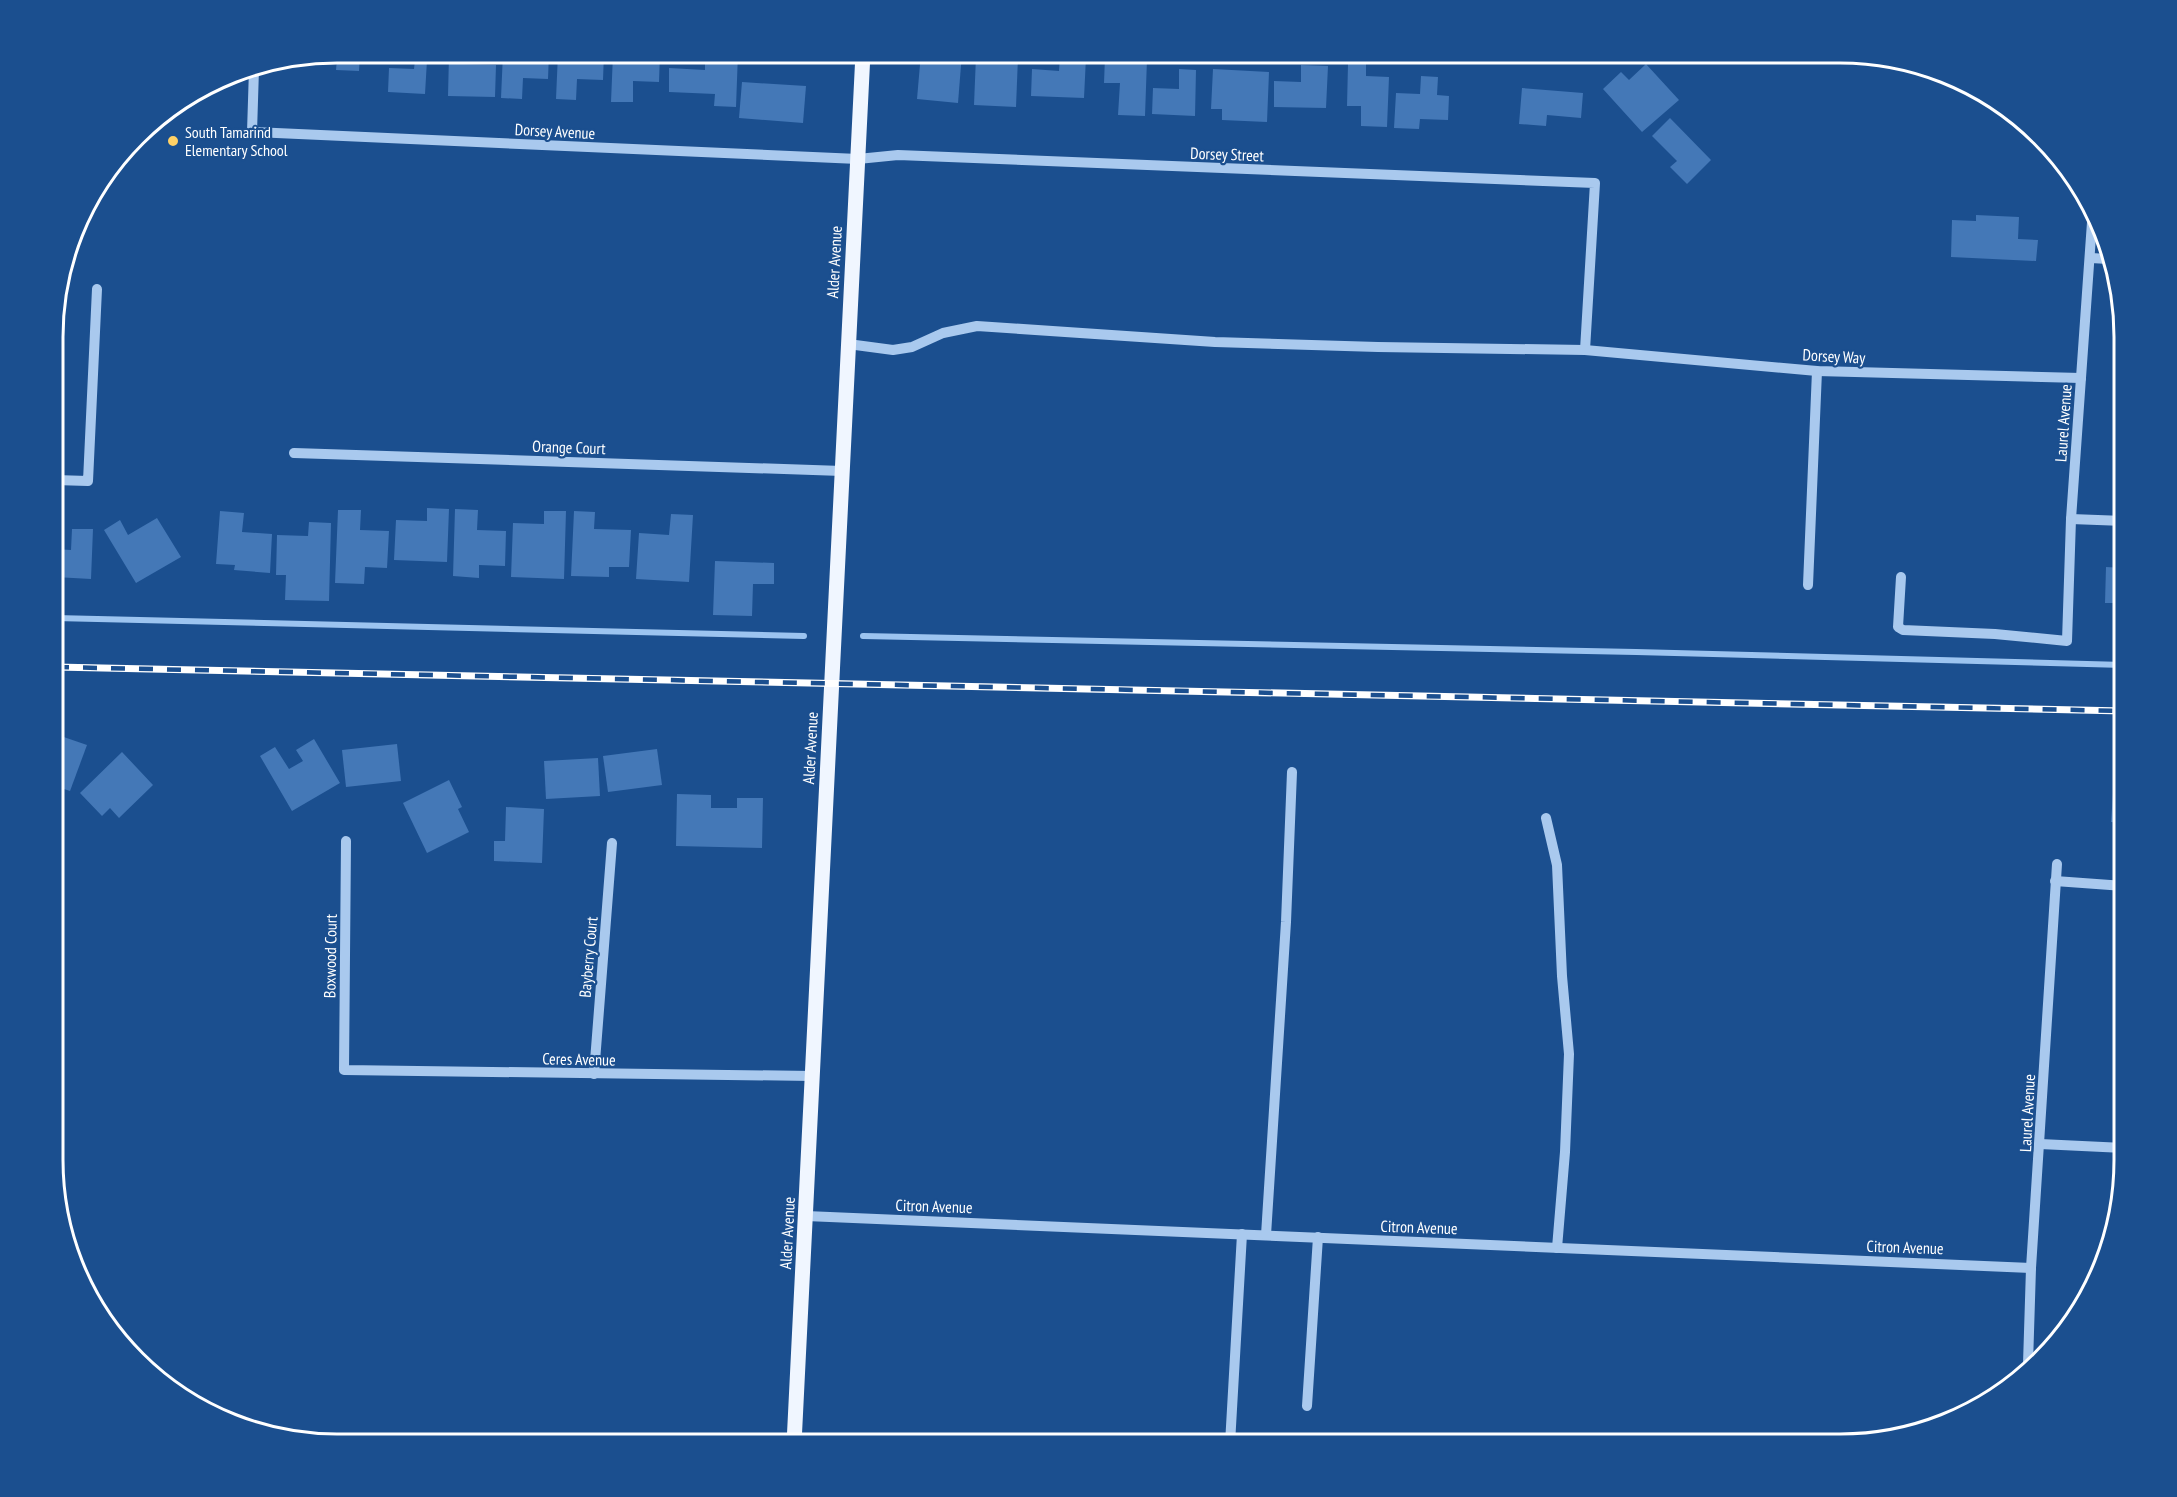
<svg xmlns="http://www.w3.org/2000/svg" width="2177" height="1497" font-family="'PT Sans Narrow',sans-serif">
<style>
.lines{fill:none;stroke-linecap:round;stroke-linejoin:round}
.stream{stroke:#9cc4f0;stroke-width:6}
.building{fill:#4478b7}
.minor{stroke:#a9c9ee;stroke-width:10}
.major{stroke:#f0f6ff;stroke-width:15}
.rail-casing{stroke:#fff;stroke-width:7}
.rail{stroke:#1b4f8f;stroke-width:4.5;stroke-dasharray:14;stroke-linecap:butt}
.poi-dot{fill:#ffd166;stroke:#1b4f8f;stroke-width:2}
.labels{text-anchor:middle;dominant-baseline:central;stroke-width:4.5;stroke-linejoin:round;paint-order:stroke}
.street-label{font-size:16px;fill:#fff;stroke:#1b4f8f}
.poi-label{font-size:16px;fill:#fff;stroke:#1b4f8f;text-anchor:start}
.rim{fill:none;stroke:#fff;stroke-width:3}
</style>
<rect width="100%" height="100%" fill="#1b4f8f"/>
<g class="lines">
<g class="stream">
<polyline points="55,618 804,636"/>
<polyline points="863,636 1636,652 2124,665"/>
</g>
</g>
<g class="building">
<polygon points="337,52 360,53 359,71 336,70 337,59 330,58 331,54"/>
<polygon points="503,53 549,53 548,79 523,78 522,99 501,98"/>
<polygon points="558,53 604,53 603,80 577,79 576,100 556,99"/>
<polygon points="628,53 660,53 659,82 633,81 633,102 611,102 613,54"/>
<polygon points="705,53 738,53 736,107 714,106 715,94 669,92 669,68 705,70"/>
<polygon points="921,53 962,53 958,103 917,99"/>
<polygon points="449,55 464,55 464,64 496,65 495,97 448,96"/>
<polygon points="976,56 1018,57 1016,107 974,105"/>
<polygon points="1060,56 1086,57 1084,98 1031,96 1032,69 1059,71"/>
<polygon points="1105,57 1147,59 1145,116 1118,115 1120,83 1104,83"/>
<polygon points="415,60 427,60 425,94 388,92 389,68 414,69"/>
<polygon points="1348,64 1366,64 1366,76 1389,77 1387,127 1361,126 1361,106 1347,106"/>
<polygon points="1646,64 1679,100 1642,132 1603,89 1621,72 1629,80"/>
<polygon points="1301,65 1328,66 1326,108 1274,107 1274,81 1301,82"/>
<polygon points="1179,69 1196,70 1195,116 1152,114 1153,88 1179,89"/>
<polygon points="1213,69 1269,72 1267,122 1222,120 1222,109 1211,109"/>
<polygon points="1421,76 1438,77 1437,95 1449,96 1448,120 1420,119 1419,129 1394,128 1396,93 1420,94"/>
<polygon points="742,82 806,86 803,123 739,118"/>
<polygon points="1522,88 1583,93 1581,118 1547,115 1546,126 1519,124"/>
<polygon points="1670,118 1711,160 1687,184 1670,167 1677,161 1652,136"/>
<polygon points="1976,215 2019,217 2018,239 2038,240 2036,261 1951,257 1952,220 1976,221"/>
<polygon points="427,508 449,509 447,562 394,560 396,520 427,521"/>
<polygon points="455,509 478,510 477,530 506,531 505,566 479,565 479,578 453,576"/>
<polygon points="338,510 361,510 360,530 389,531 387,568 365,567 364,584 335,583"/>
<polygon points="220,511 244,513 242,532 272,534 270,573 234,570 235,565 216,564"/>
<polygon points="544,511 566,511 564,579 511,577 513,523 544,524"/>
<polygon points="574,511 595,512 594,529 631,530 629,567 609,567 609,577 571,576"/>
<polygon points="671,514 693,515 689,582 636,579 639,533 669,535"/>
<polygon points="157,518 181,557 136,583 104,530 120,520 128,535"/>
<polygon points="309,522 331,523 329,601 285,600 286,575 276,575 277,535 308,536"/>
<polygon points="72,529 93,529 91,579 55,577 55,549 71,550"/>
<polygon points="715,561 774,563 774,584 753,584 752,616 713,615"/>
<polygon points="2106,567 2124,568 2124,603 2105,603"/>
<polygon points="55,734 87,745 70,791 55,786"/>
<polygon points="314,739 340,783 292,811 260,756 275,747 289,769 303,761 296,750"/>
<polygon points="397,744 401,781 346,787 342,750"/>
<polygon points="657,749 662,785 608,792 603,756"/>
<polygon points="122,752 153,785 119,818 110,808 102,816 80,793"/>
<polygon points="598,758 600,796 546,799 544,761"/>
<polygon points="449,780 462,807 458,809 469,832 427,853 403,803"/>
<polygon points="677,794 711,795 711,808 737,808 737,798 763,798 762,848 676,846"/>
<polygon points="2113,794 2124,795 2124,837 2121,837 2122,823 2111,822"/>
<polygon points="506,807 544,809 542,863 494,861 494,841 505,841"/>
</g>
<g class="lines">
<g class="minor">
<polyline points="254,69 252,132 858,159 898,155 1595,183 1585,350"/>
<polyline points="2091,258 2108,259"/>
<polyline points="848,344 893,350 912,347 943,333 977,326 1215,342 1378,347 1585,350 1817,371 2081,378"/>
<polyline points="294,453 842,471"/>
<polyline points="55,480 88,481 97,289"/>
<polyline points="2071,519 2124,521"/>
<polyline points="1901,577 1898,627 1903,630 1995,634 2067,641 2071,519 2093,208"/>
<polyline points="1808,585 1817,371"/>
<polyline points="1546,818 1557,865 1562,976 1569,1054 1565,1152 1557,1248"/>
<polyline points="346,841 344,1070 812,1076"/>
<polyline points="55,848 55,858"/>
<polyline points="2055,881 2124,886"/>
<polyline points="594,1074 612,843"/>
<polyline points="2040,1144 2124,1148"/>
<polyline points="806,1216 2031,1268"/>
<polyline points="1266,1235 1286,922 1292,772"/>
<polyline points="2028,1364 2031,1268 2057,864"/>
<polyline points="1307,1406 1318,1237"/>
<polyline points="1230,1444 1242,1234"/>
</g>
<polyline class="major" points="794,1444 863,53"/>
<defs>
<polyline id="rail" points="55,667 2124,711"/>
</defs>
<use href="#rail" class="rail-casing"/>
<use href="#rail" class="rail"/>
</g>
<circle class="poi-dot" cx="173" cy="141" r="6"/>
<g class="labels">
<g class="street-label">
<text transform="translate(555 131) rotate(3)">Dorsey Avenue</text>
<text transform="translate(1227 154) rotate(2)">Dorsey Street</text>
<text transform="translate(834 262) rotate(-87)">Alder Avenue</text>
<text transform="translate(1834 356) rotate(3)">Dorsey Way</text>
<text transform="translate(2063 423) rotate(-86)">Laurel Avenue</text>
<text transform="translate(569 447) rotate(2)">Orange Court</text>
<text transform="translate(810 748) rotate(-87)">Alder Avenue</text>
<text transform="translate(330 956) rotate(-89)">Boxwood Court</text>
<text transform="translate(588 957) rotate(-85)">Bayberry Court</text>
<text transform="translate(579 1059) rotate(1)">Ceres Avenue</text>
<text transform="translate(2027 1113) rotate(-87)">Laurel Avenue</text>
<text transform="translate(934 1206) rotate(2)">Citron Avenue</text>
<text transform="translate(1419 1227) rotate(2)">Citron Avenue</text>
<text transform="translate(787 1233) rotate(-87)">Alder Avenue</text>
<text transform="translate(1905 1247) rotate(2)">Citron Avenue</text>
</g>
<g class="poi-label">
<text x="185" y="132">South Tamarind<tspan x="185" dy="18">Elementary School</tspan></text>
</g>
</g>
<path d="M0 0H2177V1497H0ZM337 63H1840A274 274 0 0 1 2114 337V1160A274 274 0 0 1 1840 1434H337A274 274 0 0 1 63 1160V337A274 274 0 0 1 337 63Z" fill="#1b4f8f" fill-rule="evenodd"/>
<path class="rim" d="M337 63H1840A274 274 0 0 1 2114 337V1160A274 274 0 0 1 1840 1434H337A274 274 0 0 1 63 1160V337A274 274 0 0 1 337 63Z"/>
</svg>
